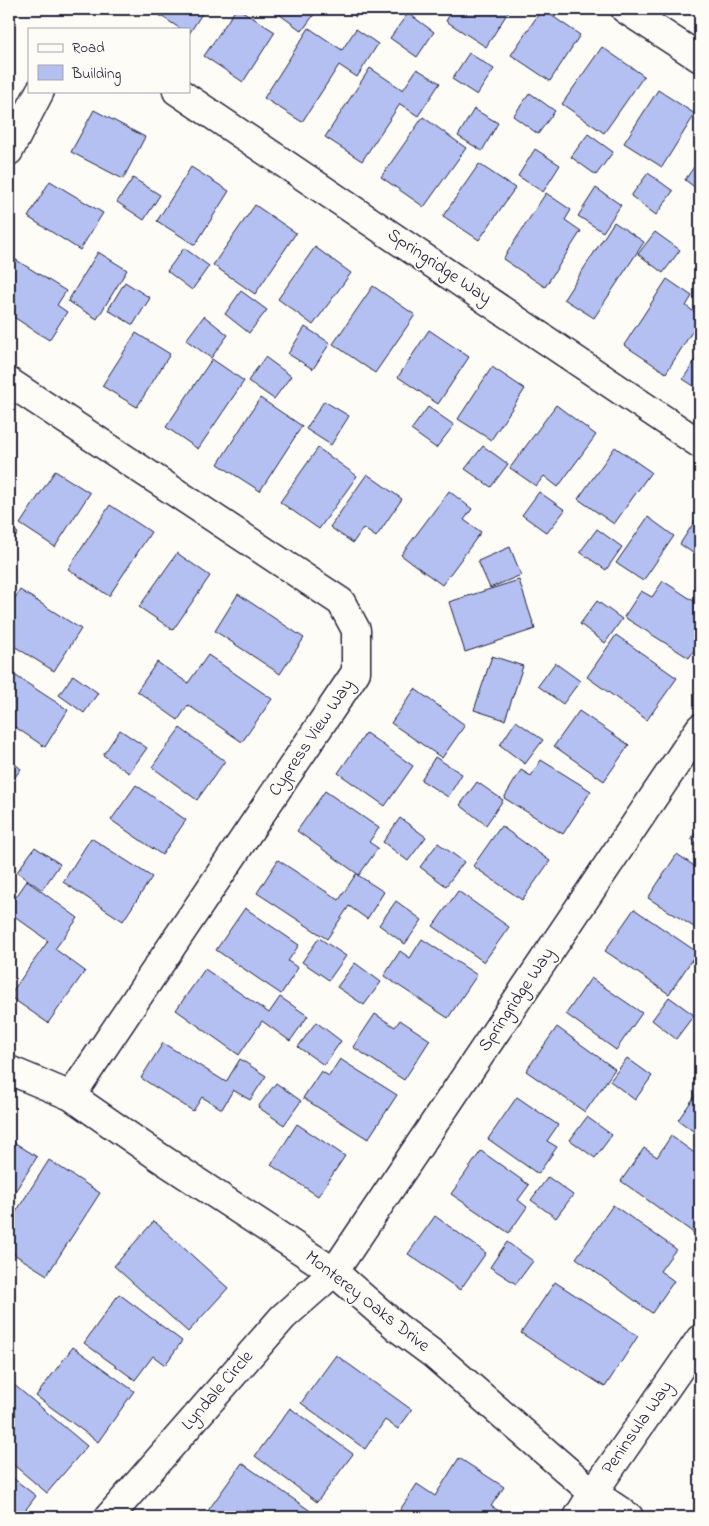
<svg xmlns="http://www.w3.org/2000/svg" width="709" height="1526" font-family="'Indie Flower',sans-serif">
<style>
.building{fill:#b3c0f1;stroke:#22223b}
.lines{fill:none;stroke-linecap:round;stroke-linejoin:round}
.minor-casing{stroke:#22223b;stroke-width:31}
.minor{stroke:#fdfcf7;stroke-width:28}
.labels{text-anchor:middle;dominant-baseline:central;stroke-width:4;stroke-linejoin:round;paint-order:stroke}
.street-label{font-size:18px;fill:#22223b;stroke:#fdfcf7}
</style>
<rect width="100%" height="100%" fill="#fdfcf7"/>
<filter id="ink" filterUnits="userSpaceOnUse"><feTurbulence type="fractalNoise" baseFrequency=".02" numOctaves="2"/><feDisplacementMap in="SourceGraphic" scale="10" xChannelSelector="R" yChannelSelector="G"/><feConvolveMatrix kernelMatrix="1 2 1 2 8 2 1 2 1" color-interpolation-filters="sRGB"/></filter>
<g filter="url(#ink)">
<g class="building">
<polygon points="150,9 205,9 189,34 189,29 181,29"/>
<polygon points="236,9 239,9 275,32 243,82 204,56"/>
<polygon points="278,9 318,9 302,31 276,12"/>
<polygon points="345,9 361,9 356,17"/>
<polygon points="453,9 510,9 486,47 446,21"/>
<polygon points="542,9 580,35 550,81 511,55"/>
<polygon points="408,13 434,32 417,57 390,38"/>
<polygon points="309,28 342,50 356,29 378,44 357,77 339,65 302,122 264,98"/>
<polygon points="602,47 644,76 604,133 562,104"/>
<polygon points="469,53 494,69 477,95 452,79"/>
<polygon points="370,68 403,90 417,69 440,83 418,116 400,104 362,161 325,137"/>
<polygon points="658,90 695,114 662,167 624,143"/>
<polygon points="530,93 555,111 538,134 513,116"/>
<polygon points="474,109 498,123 482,151 458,136"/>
<polygon points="94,110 145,137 123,179 71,152"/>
<polygon points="423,117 466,148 424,207 381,177"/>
<polygon points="588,134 613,152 596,175 571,157"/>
<polygon points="535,149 560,165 543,192 518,176"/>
<polygon points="700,158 700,191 685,180"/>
<polygon points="479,164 515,188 479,240 443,216"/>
<polygon points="191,167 229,191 195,245 157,221"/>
<polygon points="648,173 673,191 656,215 631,196"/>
<polygon points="133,178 160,195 144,220 117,202"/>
<polygon points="50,181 103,213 80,250 28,217"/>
<polygon points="596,188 621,205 603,232 578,216"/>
<polygon points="546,193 571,210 565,220 581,231 545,287 503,259"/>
<polygon points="255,205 296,233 255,294 213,265"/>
<polygon points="614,222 644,242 594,318 564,299"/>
<polygon points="700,229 700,242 694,238"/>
<polygon points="655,232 680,250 663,273 638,254"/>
<polygon points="315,247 351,273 313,325 278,299"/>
<polygon points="184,248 209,266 192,290 167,271"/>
<polygon points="98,252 127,270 97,319 68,301"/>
<polygon points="13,258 66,291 57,305 67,312 49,340 9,314 9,264"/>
<polygon points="667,279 692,296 686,306 700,316 700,319 666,373 624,345"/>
<polygon points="125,282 150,298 133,325 108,310"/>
<polygon points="373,286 415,315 375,373 333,344"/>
<polygon points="241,291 267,310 249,333 225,314"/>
<polygon points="204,316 228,335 211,358 186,340"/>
<polygon points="305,327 330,343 313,369 288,354"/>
<polygon points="429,330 469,357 438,404 398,377"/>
<polygon points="136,333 170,354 137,407 102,386"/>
<polygon points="700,353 700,390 683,379"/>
<polygon points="265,357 291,376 274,399 248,381"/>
<polygon points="212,359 244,381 198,449 166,427"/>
<polygon points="492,367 525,389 491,440 458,419"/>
<polygon points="260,398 302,426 260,491 218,464"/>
<polygon points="324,401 349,416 331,445 306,429"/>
<polygon points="556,405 596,435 558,487 544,476 536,486 510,468"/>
<polygon points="428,407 454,425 436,448 411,430"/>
<polygon points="483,446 508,464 491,487 465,469"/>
<polygon points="615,447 651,472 614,524 578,499"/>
<polygon points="318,448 357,476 319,529 280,502"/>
<polygon points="55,471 90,493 55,547 20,524"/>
<polygon points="367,474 402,499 376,537 363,528 353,543 330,527"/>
<polygon points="449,491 472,509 464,520 481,532 442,585 401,555"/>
<polygon points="539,492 565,510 547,533 522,515"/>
<polygon points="110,505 151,532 109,596 68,569"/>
<polygon points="700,513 700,558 680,544"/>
<polygon points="648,517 674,536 643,581 616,563"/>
<polygon points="9,526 18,533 9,547"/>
<polygon points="597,529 622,547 606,570 580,552"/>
<polygon points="510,547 521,575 490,588 478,561"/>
<polygon points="177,553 210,576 173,630 139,607"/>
<polygon points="519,580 535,629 465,652 449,602"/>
<polygon points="663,581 700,605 700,641 689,658 624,617 641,591 652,597"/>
<polygon points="20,590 81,629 54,671 9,643 9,607"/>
<polygon points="238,594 304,638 280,674 215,631"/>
<polygon points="597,601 622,619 605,643 580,624"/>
<polygon points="616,635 677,678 647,720 587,677"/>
<polygon points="208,655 272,699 242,742 188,705 178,720 137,691 157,662 188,683"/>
<polygon points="492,656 523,666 505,720 474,710"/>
<polygon points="555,663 580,681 563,704 538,686"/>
<polygon points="73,675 98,693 84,713 59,695"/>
<polygon points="16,676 68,710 45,747 9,723 9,687"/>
<polygon points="415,689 465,725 442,758 391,723"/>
<polygon points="579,711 629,745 604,781 554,746"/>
<polygon points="516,721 543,740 525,764 500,745"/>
<polygon points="180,728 225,761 197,800 152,767"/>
<polygon points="120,730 147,748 129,773 103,755"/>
<polygon points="366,733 413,766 385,806 338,773"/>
<polygon points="435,757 462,774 448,797 421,780"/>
<polygon points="9,759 21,769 9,785"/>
<polygon points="541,760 591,791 563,834 504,798 521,770 531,776"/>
<polygon points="477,782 503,800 486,825 460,805"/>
<polygon points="136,785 186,820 162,855 111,820"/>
<polygon points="325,791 379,828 369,842 378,848 359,875 297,831"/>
<polygon points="400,818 426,837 408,861 383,842"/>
<polygon points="700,825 700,844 691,839"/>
<polygon points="501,826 550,861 522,900 473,866"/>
<polygon points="91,838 152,877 123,921 63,882"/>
<polygon points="438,843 464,862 446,886 420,867"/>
<polygon points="35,847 60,864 42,890 17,872"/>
<polygon points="677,854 700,870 700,924 697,929 648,898"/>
<polygon points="278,860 339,900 356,874 384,892 367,919 349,906 327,939 257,893"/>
<polygon points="27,881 78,918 55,949 85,971 48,1023 9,996 48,941 9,912 9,907"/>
<polygon points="458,891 509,927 484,962 433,926"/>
<polygon points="396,901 422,920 405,944 379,925"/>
<polygon points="245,908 299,945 288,961 298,968 281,994 216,950"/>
<polygon points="634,909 697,952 669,994 605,951"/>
<polygon points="319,938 346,956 329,980 302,962"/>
<polygon points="422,939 477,975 448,1018 384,976 400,951 410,958"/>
<polygon points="700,949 700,968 691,961"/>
<polygon points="355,963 381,982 364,1005 337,987"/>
<polygon points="205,969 269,1013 280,997 308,1016 290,1041 262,1021 239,1055 176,1010"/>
<polygon points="591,978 642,1013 616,1050 566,1014"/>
<polygon points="669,997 694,1015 676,1039 652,1020"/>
<polygon points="375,1014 395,1027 400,1020 430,1040 404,1080 353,1047"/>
<polygon points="316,1022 341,1041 324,1065 298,1047"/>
<polygon points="557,1027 615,1069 585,1112 526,1071"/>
<polygon points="163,1043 226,1082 240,1059 266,1076 250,1100 233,1090 222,1109 202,1097 193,1111 141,1078"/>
<polygon points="627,1058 652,1076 635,1100 610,1081"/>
<polygon points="340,1059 397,1095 368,1139 303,1098 321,1071 329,1076"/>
<polygon points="276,1083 301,1101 284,1125 258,1107"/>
<polygon points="700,1089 700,1136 678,1120"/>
<polygon points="517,1097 558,1125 547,1141 557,1147 538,1174 488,1139"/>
<polygon points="587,1117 612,1135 595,1158 570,1140"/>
<polygon points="297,1124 345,1156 318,1196 271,1165"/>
<polygon points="671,1136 700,1157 700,1233 698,1236 621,1181 644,1148 657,1157"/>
<polygon points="9,1139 37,1157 9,1201"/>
<polygon points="481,1151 529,1185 518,1200 527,1207 509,1233 451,1194"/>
<polygon points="49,1160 100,1193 47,1275 9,1251 9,1223"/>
<polygon points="548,1177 573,1195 556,1218 531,1200"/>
<polygon points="613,1205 676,1249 660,1271 674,1281 652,1313 576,1258"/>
<polygon points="435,1216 486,1253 460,1290 408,1254"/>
<polygon points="154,1221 228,1288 188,1332 114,1266"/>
<polygon points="507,1242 533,1261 516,1284 490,1267"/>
<polygon points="555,1282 638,1336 605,1387 521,1333"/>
<polygon points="119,1294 182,1341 165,1365 153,1356 135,1380 84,1343"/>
<polygon points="73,1347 134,1391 98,1442 36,1396"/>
<polygon points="336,1355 412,1410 398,1429 385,1420 365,1449 301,1403"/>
<polygon points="12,1383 87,1446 47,1493 9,1461 9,1387"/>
<polygon points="290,1408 353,1454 317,1502 255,1456"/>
<polygon points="700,1447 700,1461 694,1457"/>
<polygon points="459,1458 504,1487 491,1506 509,1517 412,1517 400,1510 417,1484 435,1496"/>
<polygon points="242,1463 319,1517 214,1517 207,1512"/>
<polygon points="9,1475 36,1496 20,1517 9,1517"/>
</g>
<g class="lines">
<defs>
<g id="minor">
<polyline points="625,9 700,58"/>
<polyline points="177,91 700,444"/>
<polyline points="9,151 40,91"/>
<polyline points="9,382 341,602 356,630 356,672 71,1096"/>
<polyline points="9,1070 71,1096 159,1157 334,1272 398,1328 433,1354 593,1493 629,1517"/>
<polyline points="109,1517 283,1317 334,1272 700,728"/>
<polyline points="578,1517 593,1493 700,1339"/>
</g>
</defs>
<use href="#minor" class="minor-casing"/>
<use href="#minor" class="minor"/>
</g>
</g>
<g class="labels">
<g class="street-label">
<text transform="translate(439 267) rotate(34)">Springridge Way</text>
<text transform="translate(312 738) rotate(-56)">Cypress View Way</text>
<text transform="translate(517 1000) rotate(-56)">Springridge Way</text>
<text transform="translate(367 1302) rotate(38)">Monterey Oaks Drive</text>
<text transform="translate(218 1391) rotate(-49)">Lyndale Circle</text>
<text transform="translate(638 1428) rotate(-55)">Peninsula Way</text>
</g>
</g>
<rect width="709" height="1526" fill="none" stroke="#fdfcf7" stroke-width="30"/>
<rect x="15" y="15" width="679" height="1496" fill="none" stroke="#22223b" stroke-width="2" filter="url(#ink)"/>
<rect x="28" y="28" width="162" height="65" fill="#fdfcf7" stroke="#a5a5ac"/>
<rect x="38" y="44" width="25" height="8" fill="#fdfcf7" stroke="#a5a5ac"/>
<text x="72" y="52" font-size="15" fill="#22223b">Road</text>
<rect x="38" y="65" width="25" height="15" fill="#b3c0f1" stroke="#a5a5ac"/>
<text x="72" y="78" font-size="15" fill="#22223b">Building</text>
</svg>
